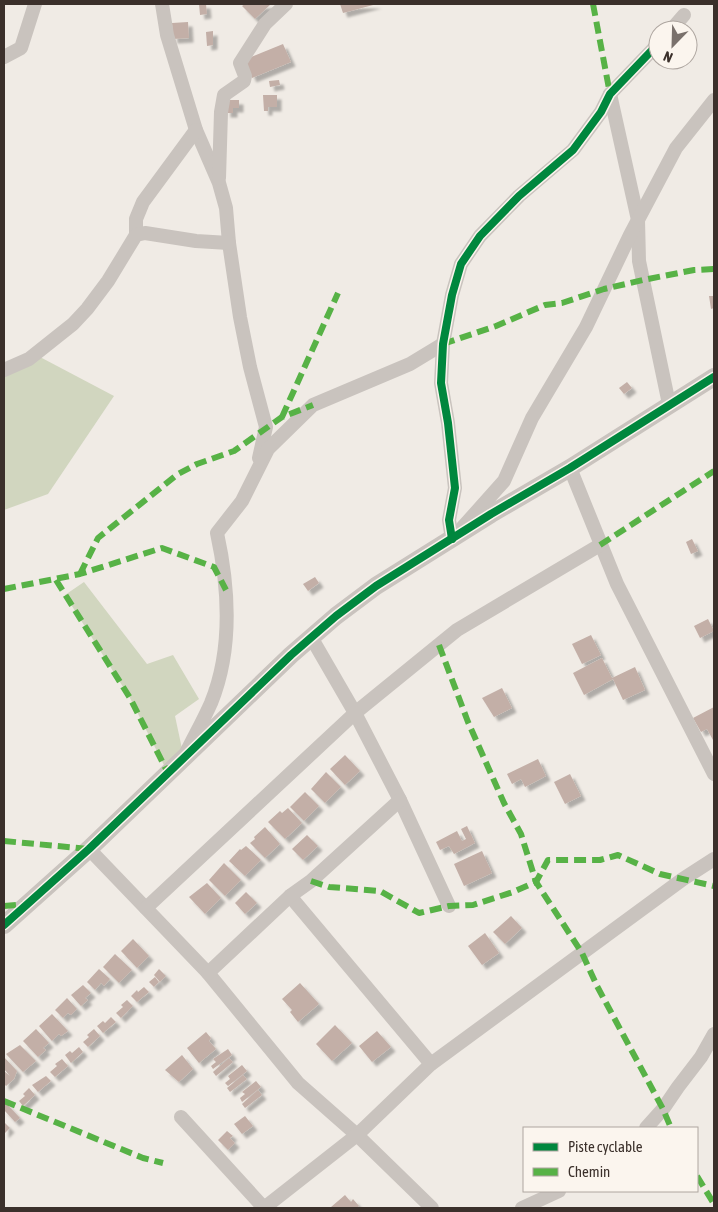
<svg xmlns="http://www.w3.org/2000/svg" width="718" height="1212" font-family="'Asap Condensed',sans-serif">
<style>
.green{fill:#d1d6bf}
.building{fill:#c3afa7;filter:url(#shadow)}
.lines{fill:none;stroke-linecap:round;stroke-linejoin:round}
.minor{stroke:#c9c3be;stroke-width:14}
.tertiary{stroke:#c9c3be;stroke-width:18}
.quiet{stroke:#57b246;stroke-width:6;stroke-dasharray:12 6;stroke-linecap:butt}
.cycleway-casing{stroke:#fbf5ee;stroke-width:11}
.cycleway{stroke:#00873e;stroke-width:8}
</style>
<defs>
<filter id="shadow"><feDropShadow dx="4.5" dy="4.5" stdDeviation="1" flood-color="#0004"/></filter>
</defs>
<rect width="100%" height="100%" fill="#f0ebe5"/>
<g class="green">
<polygon points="40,357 114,396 48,494 4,510 4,375"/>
<polygon points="84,582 147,664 173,655 199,699 175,716 184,758 168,773 130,698 65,595"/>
</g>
<g class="building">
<polygon points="199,4 206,4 207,14 200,15"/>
<polygon points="245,4 271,4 255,19 242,6"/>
<polygon points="340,4 377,4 343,13"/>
<polygon points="188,22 189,38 173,39 172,23"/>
<polygon points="213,31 213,45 207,46 206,32"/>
<polygon points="283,44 291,62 252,78 244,60"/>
<polygon points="279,80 280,85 270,87 269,81"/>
<polygon points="263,95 277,95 277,107 268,107 268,111 264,111"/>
<polygon points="226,100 239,100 239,108 233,108 233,113 226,113"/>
<polygon points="709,296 714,296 714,308 711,309"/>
<polygon points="627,382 632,388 624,394 619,388"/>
<polygon points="692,539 698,551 691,554 686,542"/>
<polygon points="315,577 319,583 308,591 303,584"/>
<polygon points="708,619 714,631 700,638 694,626"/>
<polygon points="591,635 601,655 582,664 572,644"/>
<polygon points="602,658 612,678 635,667 645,690 623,700 613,679 584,695 573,673"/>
<polygon points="502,688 512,708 494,717 482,698"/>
<polygon points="714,707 714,739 713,740 707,729 701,732 693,718"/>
<polygon points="345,755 360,771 345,785 330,769"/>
<polygon points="538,759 546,776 525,787 521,779 512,784 507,774"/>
<polygon points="326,772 341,787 325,803 311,789"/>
<polygon points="570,774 581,796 565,804 554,782"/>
<polygon points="305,792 319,806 304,821 290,807"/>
<polygon points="288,808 302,823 285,839 268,822 280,811 282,813"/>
<polygon points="467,826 475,843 454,854 449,846 440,850 436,842 457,831 462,841 466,839 461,829"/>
<polygon points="265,827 280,844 265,858 250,843 255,839 254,837"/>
<polygon points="307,835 318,846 303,860 292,849"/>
<polygon points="246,846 261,860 245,876 229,861 240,849 241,850"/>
<polygon points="482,851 492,873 464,886 454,864"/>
<polygon points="224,863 241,880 225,896 209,880"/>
<polygon points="207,883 221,898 205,914 189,897"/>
<polygon points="246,892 257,903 245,914 235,903"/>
<polygon points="511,916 522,928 505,944 493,932"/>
<polygon points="485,933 499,953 482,965 468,946"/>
<polygon points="133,939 149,956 137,968 121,951"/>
<polygon points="115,954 132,970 119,983 103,967"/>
<polygon points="99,969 110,979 104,986 101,983 95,990 87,982"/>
<polygon points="159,969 166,976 160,982 154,975"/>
<polygon points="155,977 159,982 154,987 149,982"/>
<polygon points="300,983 319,1004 298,1022 290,1012 292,1010 282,999"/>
<polygon points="83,985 91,993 85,998 88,1000 81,1006 71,995"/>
<polygon points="144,987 149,992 137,1002 131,996 137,990 138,992"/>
<polygon points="67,998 77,1009 71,1015 68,1013 63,1018 55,1010"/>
<polygon points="127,1000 133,1006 121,1018 116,1013 123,1007 121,1005"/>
<polygon points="52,1014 68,1031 61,1036 59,1034 52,1041 39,1026"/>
<polygon points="111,1017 116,1022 103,1033 97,1026 103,1021 105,1023"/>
<polygon points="335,1025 352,1043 332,1061 316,1044"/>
<polygon points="36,1029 49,1043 43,1048 46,1050 38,1057 23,1041"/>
<polygon points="94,1029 100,1036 88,1047 83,1042 89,1037 87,1035"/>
<polygon points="377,1031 391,1047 372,1062 359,1046"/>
<polygon points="206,1032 211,1038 209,1041 216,1049 199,1063 187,1048"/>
<polygon points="20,1045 36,1061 23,1072 6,1054"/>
<polygon points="79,1047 83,1052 71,1063 65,1055 70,1051 72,1053"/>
<polygon points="228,1049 232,1055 213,1069 211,1066 216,1062 213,1059"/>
<polygon points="182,1055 193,1069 179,1082 165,1070"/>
<polygon points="4,1057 17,1071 14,1079 6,1086 4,1084 4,1071 10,1076 4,1069"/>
<polygon points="229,1058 233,1062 216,1076 213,1072"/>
<polygon points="62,1059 68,1066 55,1077 50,1072 57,1066 55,1064"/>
<polygon points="242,1065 247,1071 228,1086 225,1083 230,1079 228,1076"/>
<polygon points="243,1075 247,1079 230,1092 227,1088"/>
<polygon points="46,1076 51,1081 38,1092 32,1085"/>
<polygon points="256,1081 261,1087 242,1102 240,1098 245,1094 242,1092"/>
<polygon points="29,1088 35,1095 23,1106 19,1101 25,1096 23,1094"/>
<polygon points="258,1090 262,1095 245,1108 242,1104"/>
<polygon points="5,1102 20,1118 15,1122 4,1110"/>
<polygon points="245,1116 253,1126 242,1134 234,1124"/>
<polygon points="4,1122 10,1128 4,1134"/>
<polygon points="227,1131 233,1136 230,1138 235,1143 228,1150 218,1140"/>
<polygon points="345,1195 351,1202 353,1199 359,1206 357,1208 332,1208 331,1207"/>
</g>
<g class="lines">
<g class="minor">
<polyline points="162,4 167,35 196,130 219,183 226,208 229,243 240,317 250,367 266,427 259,458"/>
<polyline points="671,30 684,15"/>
<polyline points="4,57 21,48 35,4"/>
<polyline points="610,94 638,220 639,261 669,404"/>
<polyline points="219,178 221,112 224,95 244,81 245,76 240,63 265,24 286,4"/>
<polyline points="136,235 136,219 143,202 196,130"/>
<polyline points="4,370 29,359 73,324 87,309 108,281 136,235 145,233 196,241 229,243"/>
<polyline points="570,468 617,584 714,774"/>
<polyline points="462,528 504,481 532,418 586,327 630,235 676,148 714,100"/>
<polyline points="452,539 449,520 455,488 448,423 441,383 443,344 452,295 461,264 480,236 519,196 573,150 601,112 610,94 658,44"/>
<polyline points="311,637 355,713 457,630 600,545"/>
<path d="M187 751C195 735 204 719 211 703 233 649 229 588 217 533L242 501 268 449 313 405 410 364 443 344"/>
<polyline points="89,849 208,973 298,1083 357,1135 432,1208"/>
<polyline points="290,896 431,1064"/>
<polyline points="146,908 355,713 400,800 449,906"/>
<polyline points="208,973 290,896 311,881 400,800"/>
<polyline points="181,1117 264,1208"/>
<polyline points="646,1128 663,1109 678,1087 701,1057 714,1034"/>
<polyline points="264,1208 357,1135 431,1064 683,879 714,859"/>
<polyline points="522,1208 559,1191"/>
</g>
<polyline class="tertiary" points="4,925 89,849 291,655 336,616 376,586 491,514 570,468 714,377"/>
<g class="quiet">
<polyline points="593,4 610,94"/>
<polyline points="443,344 496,326 545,305 562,303 604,289 643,280 694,270 714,269"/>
<polyline points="282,417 338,293"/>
<polyline points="600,545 714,471"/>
<polyline points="80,574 98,538 178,474 197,464 234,451 282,417 313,405"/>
<polyline points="56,580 130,698 168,773"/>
<polyline points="4,589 80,574 162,548 214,567 226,590"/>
<polyline points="439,645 468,722 504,803 521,834 536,882 582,953 597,986 663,1109 671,1128"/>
<polyline points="4,841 89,849"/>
<polyline points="311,881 329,887 380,891 419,913 449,906 473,905 513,892 536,882 548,860 600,860 618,855 660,874 714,886"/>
<polyline points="4,906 26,904"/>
<polyline points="4,1101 143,1158 163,1163"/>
<polyline points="697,1176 714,1204"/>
</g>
<defs>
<g id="cycleway">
<polyline points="452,539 449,520 455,488 448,423 441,383 443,344 452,295 461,264 480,236 519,196 573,150 601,112 610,94 658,44"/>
<polyline points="4,925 89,849 291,655 336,616 376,586 491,514 570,468 714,377"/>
</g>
</defs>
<use href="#cycleway" class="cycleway-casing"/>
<use href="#cycleway" class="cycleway"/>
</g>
<rect width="718" height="1212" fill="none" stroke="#3b302b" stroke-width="10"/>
<rect x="523" y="1127" width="175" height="65" fill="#fbf5ee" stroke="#aea6a0"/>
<rect x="533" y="1143" width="25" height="8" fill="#00873e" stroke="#aea6a0"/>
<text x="568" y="1152" font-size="15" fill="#3b302b">Piste cyclable</text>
<rect x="533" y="1168" width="25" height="8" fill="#57b246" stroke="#aea6a0"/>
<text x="568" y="1177" font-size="15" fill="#3b302b">Chemin</text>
<g transform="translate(673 45) rotate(203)"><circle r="24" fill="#fbf5ee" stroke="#aea6a0"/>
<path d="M0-4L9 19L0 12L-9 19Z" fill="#7a716c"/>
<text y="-8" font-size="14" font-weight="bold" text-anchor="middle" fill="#3b302b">N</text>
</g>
</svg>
